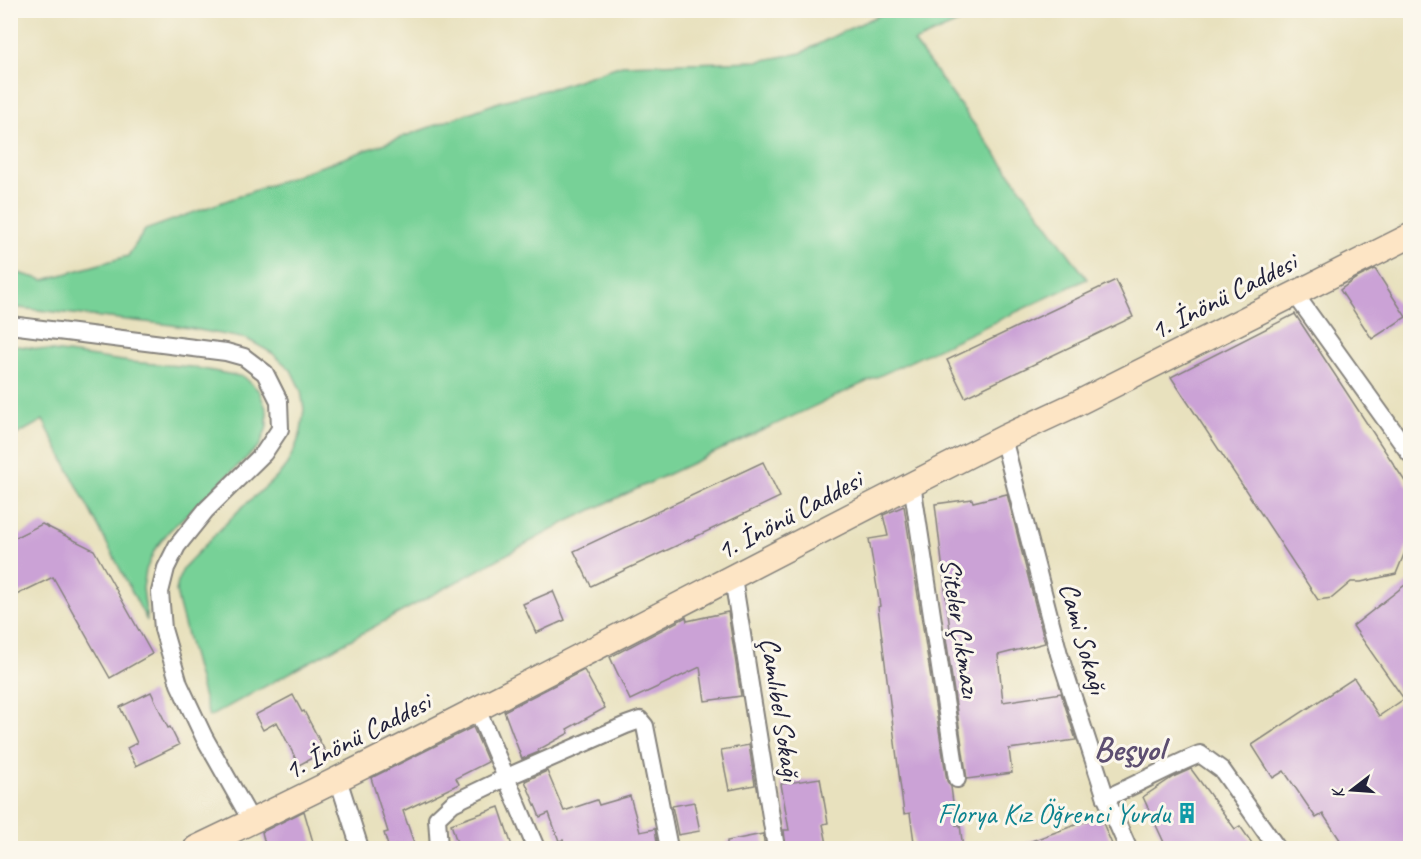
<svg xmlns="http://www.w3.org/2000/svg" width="1421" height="859" font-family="Caveat,sans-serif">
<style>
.green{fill:#77d197;stroke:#4c7a69;stroke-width:1.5}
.building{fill:#cba2d6}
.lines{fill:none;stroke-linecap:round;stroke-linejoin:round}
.minor-casing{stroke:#85827c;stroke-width:20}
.secondary-casing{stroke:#85827c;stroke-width:27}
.minor{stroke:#fff;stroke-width:16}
.secondary{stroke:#fde5c5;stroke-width:24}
.labels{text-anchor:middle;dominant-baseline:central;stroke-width:6;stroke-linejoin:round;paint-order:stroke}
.street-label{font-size:28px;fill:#22223b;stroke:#fbf7ec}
.culture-label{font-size:28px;fill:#0d838f;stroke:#fbf7ec;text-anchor:end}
.district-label{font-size:34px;font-weight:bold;fill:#5d4f71;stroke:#fbf7ec}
</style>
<rect width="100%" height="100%" fill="#fbf7ec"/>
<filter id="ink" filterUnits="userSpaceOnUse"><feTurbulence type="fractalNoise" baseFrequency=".0167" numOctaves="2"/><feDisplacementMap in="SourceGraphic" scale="12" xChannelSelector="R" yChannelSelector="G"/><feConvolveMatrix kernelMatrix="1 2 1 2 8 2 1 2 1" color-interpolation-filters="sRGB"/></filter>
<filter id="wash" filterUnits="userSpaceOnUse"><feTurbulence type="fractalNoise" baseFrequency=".008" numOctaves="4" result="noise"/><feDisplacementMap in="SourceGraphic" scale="24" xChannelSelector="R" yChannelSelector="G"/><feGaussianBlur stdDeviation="1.35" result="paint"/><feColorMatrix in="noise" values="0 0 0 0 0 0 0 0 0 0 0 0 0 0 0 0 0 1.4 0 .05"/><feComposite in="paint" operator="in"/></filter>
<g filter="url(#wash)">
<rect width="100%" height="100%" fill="#e8e1be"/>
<g class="green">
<polygon points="985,11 914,42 1087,279 568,521 209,717 179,605 176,591 179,578 184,567 239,510 277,477 287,464 295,448 301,432 304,409 301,391 291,370 272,353 247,339 172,325 11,307 11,271 44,280 128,256 145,230 502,101 557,87 622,65 759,61 801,53 842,32 889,11"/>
<polygon points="11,345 130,362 192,367 244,377 259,391 267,411 267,427 260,445 169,531 155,549 146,570 143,588 147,621 43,420 11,438"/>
</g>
<g id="blocks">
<g class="building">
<polygon points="1375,269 1406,317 1372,339 1340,290 1355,279"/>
<polygon points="1116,280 1133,317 965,397 947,360"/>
<polygon points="1295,314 1410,489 1410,541 1409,542 1396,574 1361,582 1351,582 1332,598 1318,600 1171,377"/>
<polygon points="763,462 780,497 591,586 574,551"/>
<polygon points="1007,494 1045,643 998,655 1003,702 1061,693 1076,740 1009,749 1012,773 967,779 945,631 950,630 935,504 972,499 973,502"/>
<polygon points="904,506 947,781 951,787 956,825 960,825 963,849 915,849 910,813 904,814 878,607 880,606 869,539 888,536 883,515"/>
<polygon points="42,524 94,550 152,654 110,678 53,577 10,598 10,540"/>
<polygon points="1410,581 1410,849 1346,849 1323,814 1316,818 1284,771 1273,778 1252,745 1354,678 1379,716 1404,699 1353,626"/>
<polygon points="553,591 565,620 536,633 523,604"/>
<polygon points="728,612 741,696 705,701 700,667 630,700 610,657 686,617 687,621"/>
<polygon points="584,670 605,708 567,729 569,733 538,750 539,752 522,759 504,711"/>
<polygon points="151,692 168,728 170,727 179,745 136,766 127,748 137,743 120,707"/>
<polygon points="293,695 302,712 304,711 325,751 299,765 277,722 263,730 255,715"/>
<polygon points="473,727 488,762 456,778 459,784 403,811 416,849 389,849 384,833 388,832 371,778"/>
<polygon points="749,745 755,785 729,790 721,750"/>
<polygon points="1191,769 1235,829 1240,826 1256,849 1167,849 1143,797 1173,777"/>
<polygon points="547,771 564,811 597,800 599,805 630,796 640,832 655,829 658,849 566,849 563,840 559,841 549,813 540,817 525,781"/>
<polygon points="820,778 828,823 823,824 828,849 786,849 784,830 789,830 781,784"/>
<polygon points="694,802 700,831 678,835 672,806"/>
<polygon points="499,807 513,849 459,849 451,824"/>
<polygon points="304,811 315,849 266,849 262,832"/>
<polygon points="1100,816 1114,849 1015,849 1015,847"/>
<polygon points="763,834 765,849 727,849 727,841"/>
</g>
</g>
</g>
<g filter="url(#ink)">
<use href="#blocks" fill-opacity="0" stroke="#85827c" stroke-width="1.5"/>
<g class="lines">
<defs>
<g id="minor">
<polyline points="1295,294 1410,454"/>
<polyline points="10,325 226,352 244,357 265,373 279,401 280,429 264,453 206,510 177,546 166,568 160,592 163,629 179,684 204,737 252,822"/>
<polyline points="1003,438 1059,654 1106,798 1128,848"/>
<polyline points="912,484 957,779"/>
<polyline points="733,578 776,848"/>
<polyline points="477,709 536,848"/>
<polyline points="338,779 360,848"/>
<path d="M1106 798C1138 784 1168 767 1200 754L1222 770 1277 848"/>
<polyline points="439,848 437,818 453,803 507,777 626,725 640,720 645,726 669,848"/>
</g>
<path id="secondary" d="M196 848C468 719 733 574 1003 438L1076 404 1410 236"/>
</defs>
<use href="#minor" class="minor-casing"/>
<use href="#secondary" class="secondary-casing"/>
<use href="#minor" class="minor"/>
<use href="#secondary" class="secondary"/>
</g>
</g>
<defs>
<symbol id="building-bare" viewBox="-9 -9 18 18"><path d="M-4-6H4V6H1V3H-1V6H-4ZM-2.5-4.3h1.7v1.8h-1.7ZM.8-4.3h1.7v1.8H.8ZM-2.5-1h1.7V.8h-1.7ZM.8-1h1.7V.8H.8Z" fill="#0f9aa8" stroke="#fbf7ec" stroke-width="2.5" paint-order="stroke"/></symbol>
</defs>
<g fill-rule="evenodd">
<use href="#building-bare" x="1172" y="798" width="30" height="30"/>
</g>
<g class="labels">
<g class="street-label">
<text transform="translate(1223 296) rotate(-27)">1. İnönü Caddesi</text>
<text transform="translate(789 515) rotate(-28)">1. İnönü Caddesi</text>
<text transform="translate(961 628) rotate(81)">Siteler Çıkmazı</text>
<text transform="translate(1084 638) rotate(74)">Cami Sokağı</text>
<text transform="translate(781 709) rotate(81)">Çamlıbel Sokağı</text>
<text transform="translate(357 736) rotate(-27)">1. İnönü Caddesi</text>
</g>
<g class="culture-label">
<text x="1170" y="813">Florya Kız Öğrenci Yurdu</text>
</g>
<g class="district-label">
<text x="1129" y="748">Beşyol</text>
</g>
</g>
<rect width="1421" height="859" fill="none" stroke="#fbf7ec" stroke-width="36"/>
<g transform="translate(1352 790) rotate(253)" stroke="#fbf7ec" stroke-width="4.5" paint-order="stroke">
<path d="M0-4.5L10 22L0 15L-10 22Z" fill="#22223b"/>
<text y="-9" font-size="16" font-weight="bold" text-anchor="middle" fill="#22223b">K</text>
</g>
</svg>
